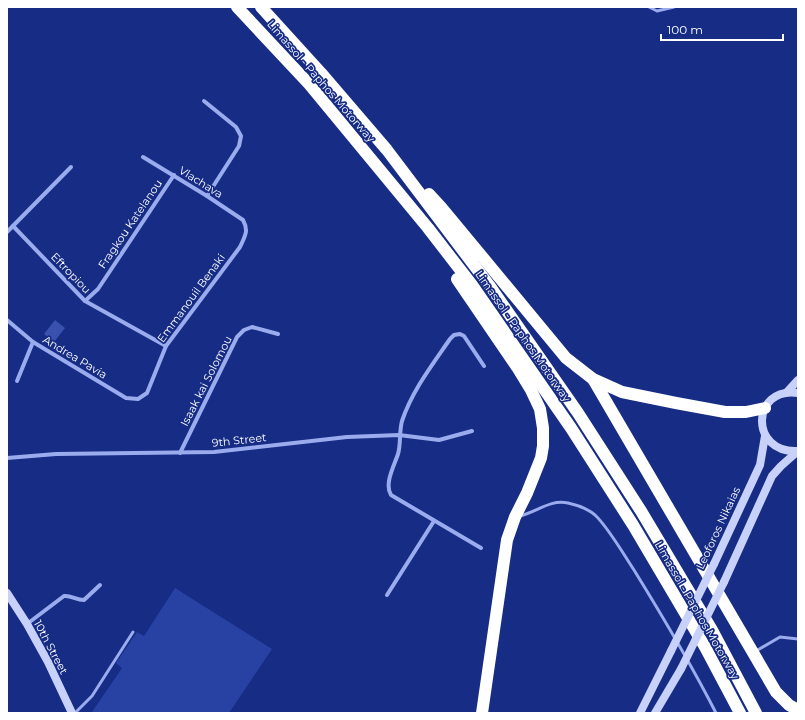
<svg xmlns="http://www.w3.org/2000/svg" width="805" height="720" font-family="Montserrat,sans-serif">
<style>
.garden{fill:#2842a4}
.building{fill:#3a51ad}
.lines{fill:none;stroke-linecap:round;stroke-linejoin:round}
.lane{stroke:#9aacee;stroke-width:3}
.street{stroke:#9aacee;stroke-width:4}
.secondary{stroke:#c7d1fa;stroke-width:8}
.highway{stroke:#fff;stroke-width:12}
.secondary-bridge{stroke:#c7d1fa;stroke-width:8}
.labels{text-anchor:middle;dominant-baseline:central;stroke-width:3.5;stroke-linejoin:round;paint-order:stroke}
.street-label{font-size:11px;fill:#fff;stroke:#162c85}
</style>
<rect width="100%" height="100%" fill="#162c85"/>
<polygon class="garden" points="175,588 272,649 229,713 94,713 92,712 122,668 116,663 137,632 144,636"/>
<polygon class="building" points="55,320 65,328 54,342 44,334"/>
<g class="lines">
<g class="lane">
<polyline points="649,7 657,11 674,7"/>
<path d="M519 516C536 513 549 499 568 503 577 505 588 509 595 515 608 527 624 555 634 570 663 617 691 664 716 713"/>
<polyline points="756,651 780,637 798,639"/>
<polyline points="75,713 92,696 133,632"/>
</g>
<g class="street">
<polyline points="204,101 236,127 241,136 239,146 207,196"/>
<polyline points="13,226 85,301 166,346"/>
<polyline points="7,232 71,167"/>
<polyline points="85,301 98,289 174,175"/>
<path d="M7 320 33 342 126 398 138 399 147 393 166 346 240 247C245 236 249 231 243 220L207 196 143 157"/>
<polyline points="17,381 33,342"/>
<polyline points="180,453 237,337 244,330 252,327 278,334"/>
<polyline points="7,458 56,454 214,452 347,437 399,435 439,440 472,431"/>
<path d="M481 548 391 495C384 484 394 466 398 454 401 444 399 432 402 421 412 391 432 365 450 339L454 335 460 334 464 336 484 366"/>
<polyline points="387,595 434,521"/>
<path d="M27 624 64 596C71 595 76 600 84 600L100 585"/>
</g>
<g class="secondary">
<polyline points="787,392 798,380"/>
<path d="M798 393C751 386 749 454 798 451"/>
<polyline points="714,564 760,465 765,436"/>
<polyline points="724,582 772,476 781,466 798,451"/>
<polyline points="7,593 27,624 48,662 72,713"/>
<polyline points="640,713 671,651"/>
<polyline points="655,713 681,669"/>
</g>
<g class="highway">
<polyline points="237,7 309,84 428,228 472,285 571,428 633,525 705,647 740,713"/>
<polyline points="261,7 321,73 387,150 489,285 578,413 641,511 712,630 756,713"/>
<polyline points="429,194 441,207 566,358 593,379 622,392 676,403 725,412 746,412 765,408"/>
<polyline points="457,279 517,367 531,390 540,409 543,428 543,446 541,458 527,493 515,517 507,540 482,713"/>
<polyline points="593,379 776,692 789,705 798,710"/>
</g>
<g class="secondary-bridge">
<polyline points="671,651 714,564"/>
<polyline points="681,669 724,582"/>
</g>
</g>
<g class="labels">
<g class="street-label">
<text transform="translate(321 81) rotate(49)">Limassol - Paphos Motorway</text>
<text transform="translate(201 182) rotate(32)">Vlachava</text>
<text transform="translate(130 224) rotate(-56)">Fragkou Katelanou</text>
<text transform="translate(71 273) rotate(46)">Eftropiou</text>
<text transform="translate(191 298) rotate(-54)">Emmanouil Benaki</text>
<text transform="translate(523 336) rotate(55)">Limassol - Paphos Motorway</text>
<text transform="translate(75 357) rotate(31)">Andrea Pavia</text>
<text transform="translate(206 381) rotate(-63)">Isaak kai Solomou</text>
<text transform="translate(239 440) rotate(-6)">9th Street</text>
<text transform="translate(718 528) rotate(-65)">Leoforos Nikaias</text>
<text transform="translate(697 610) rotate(60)">Limassol - Paphos Motorway</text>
<text transform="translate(51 647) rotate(62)">10th Street</text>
</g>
</g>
<rect width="805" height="720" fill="none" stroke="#ffffff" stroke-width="16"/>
<path d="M661 34v6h122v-6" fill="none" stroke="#ffffff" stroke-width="2"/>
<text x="667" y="34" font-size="12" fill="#ffffff" stroke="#162c85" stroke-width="3" paint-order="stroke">100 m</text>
</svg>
